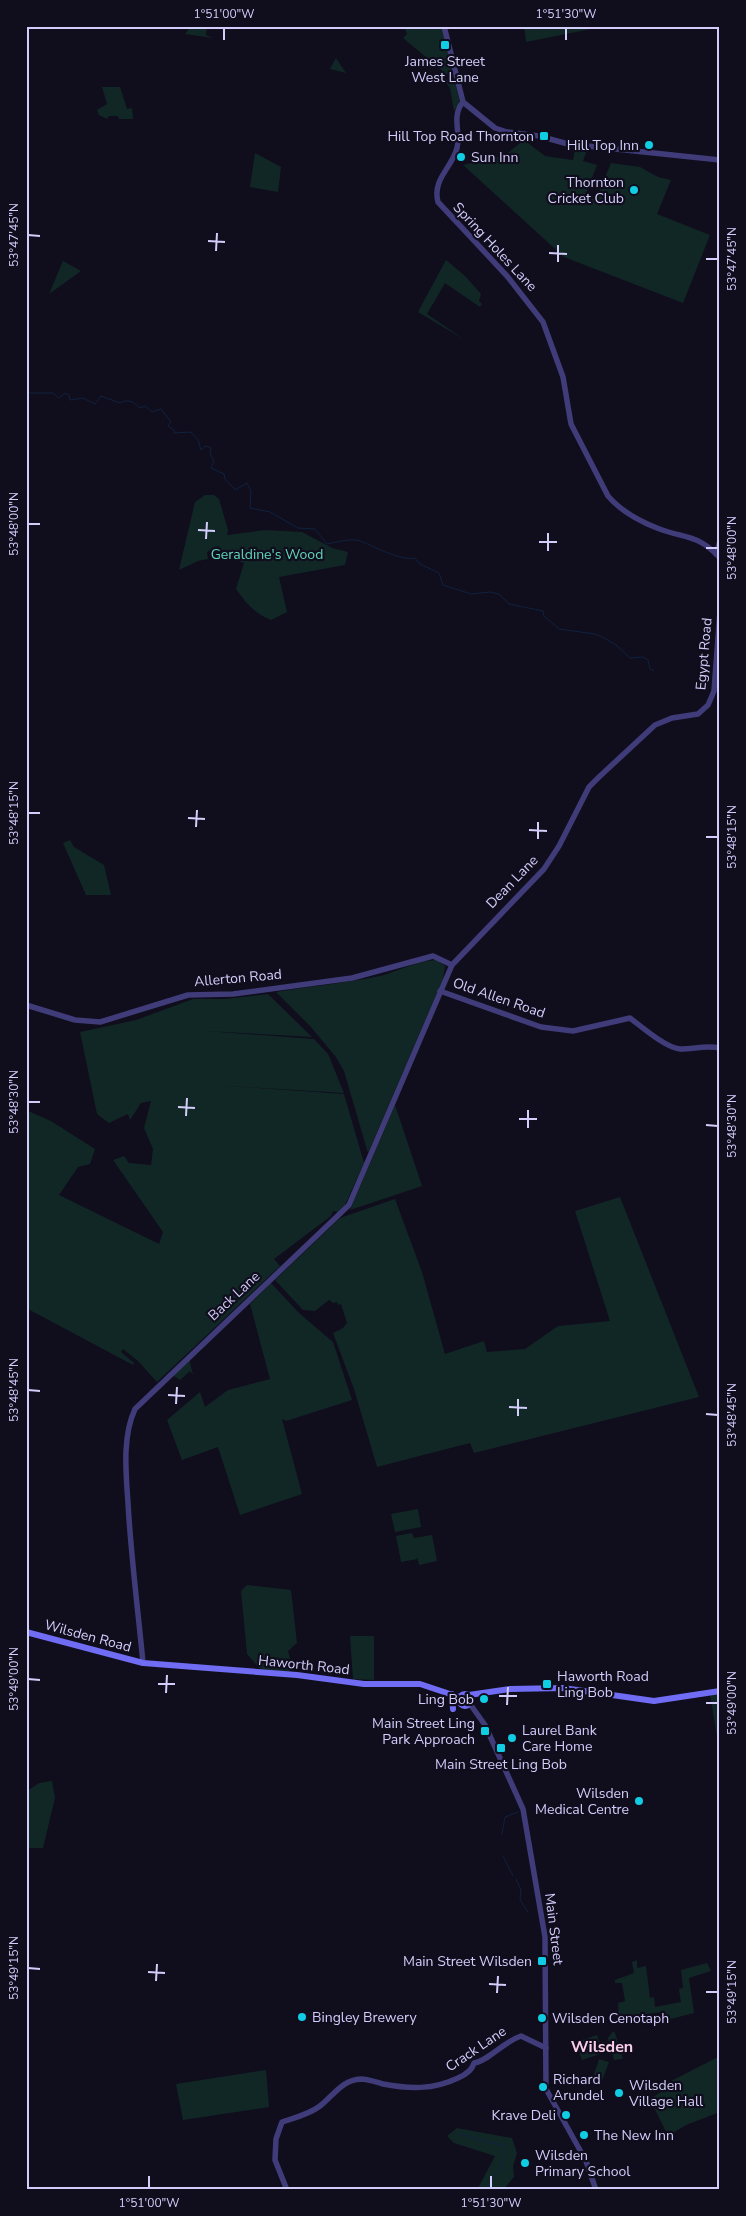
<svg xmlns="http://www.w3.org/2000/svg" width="746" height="2216" font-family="'Nunito Sans',sans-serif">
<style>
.green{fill:#112726}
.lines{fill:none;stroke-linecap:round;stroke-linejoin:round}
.stream{stroke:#0f223f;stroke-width:1}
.tertiary{stroke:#3f3c79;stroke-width:5.5}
.secondary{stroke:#706cf4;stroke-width:6}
.ticks{fill:none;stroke:#d3cdfb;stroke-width:2}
.poi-dot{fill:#11cde4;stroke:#100d1d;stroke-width:2}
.labels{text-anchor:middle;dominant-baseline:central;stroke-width:4.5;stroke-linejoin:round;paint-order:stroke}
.poi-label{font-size:14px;fill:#d3cdfb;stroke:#100d1d;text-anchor:start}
.street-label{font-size:14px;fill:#d3cdfb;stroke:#100d1d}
.park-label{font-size:14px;fill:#60d5b9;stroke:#100d1d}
.quarter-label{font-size:16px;font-weight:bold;fill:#fbcfeb;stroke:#100d1d}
.neatline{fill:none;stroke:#d3cdfb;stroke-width:2}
.ticks-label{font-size:12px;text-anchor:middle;fill:#d3cdfb}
</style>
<rect width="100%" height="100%" fill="#100d1d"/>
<g class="green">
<polygon points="191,26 207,26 206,35 213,38 185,34"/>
<polygon points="404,26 442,26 454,77 451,78 403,38 407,34"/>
<polygon points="524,26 595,26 596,28 526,42"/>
<polygon points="336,58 346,73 330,69"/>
<polygon points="442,78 455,82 460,103 454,111 450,88"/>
<polygon points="102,87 120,87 127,109 132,108 133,119 119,119 118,116 109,116 107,119 99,115 97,110 107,104"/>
<polygon points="524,140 545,156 573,160 575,149 587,150 583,161 597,165 585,196 596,199 611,163 640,167 658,177 671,180 657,214 710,235 683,303 564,257 463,165 505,155"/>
<polygon points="255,153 281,167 278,192 250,187"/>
<polygon points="446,260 465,276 481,294 479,301 482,304 480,307 445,283 427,314 465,340 418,312"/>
<polygon points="63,261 81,271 49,294"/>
<path d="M205 495H214L219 499 228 530 227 535 265 530 302 532 332 548 348 552 345 565 279 577 287 612 271 620C254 613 246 603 236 589L244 563 226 557 218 546 207 552 208 559 198 561 179 570 195 502Z"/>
<polygon points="70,840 74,847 104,865 111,895 86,895 63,843"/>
<path d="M436 960 445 966 443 979 368 1153 344 1071 336 1057 311 1027 276 992C311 986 346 983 380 976 399 971 416 961 436 960Z"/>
<polygon points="268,994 312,1037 205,1031 314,1039 328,1054 344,1093 213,1085 344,1094 364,1163 345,1205 338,1212 333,1211 331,1216 274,1259 280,1266 157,1382 138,1361 123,1349 121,1352 134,1363 133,1365 26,1308 26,1110 51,1121 95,1149 90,1164 78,1167 59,1195 159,1244 163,1232 113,1160 124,1156 129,1163 151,1165 153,1149 144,1128 151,1101 141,1103 130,1120 128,1114 109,1123 97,1114 80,1032 136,1020 193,999 225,999"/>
<polygon points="395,1105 422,1186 350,1210"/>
<polygon points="620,1197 699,1397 474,1453 470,1443 377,1467 354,1389 333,1333 343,1328 347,1323 341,1304 338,1305 337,1302 333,1303 329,1300 315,1311 303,1310 275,1280 340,1218 395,1199 422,1272 445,1354 484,1341 487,1352 525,1349 558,1326 610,1321 575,1211"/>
<polygon points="271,1283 299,1313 333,1342 352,1400 286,1421 282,1419 302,1494 240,1515 218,1447 182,1460 167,1420 200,1392 205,1407 228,1390 270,1379 250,1304"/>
<polygon points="189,1358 193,1375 190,1371 180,1380 172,1375"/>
<polygon points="418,1509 421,1527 395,1532 391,1514"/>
<polygon points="412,1533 414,1538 432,1535 437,1561 419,1565 417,1556 417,1559 401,1562 396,1536"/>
<polygon points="247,1585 291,1590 297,1643 288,1651 292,1667 289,1672 261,1670 247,1654 241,1591"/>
<polygon points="350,1636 374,1636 374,1680 353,1679"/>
<polygon points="720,1694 720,1754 710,1695"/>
<polygon points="52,1781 55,1798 43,1848 26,1848 26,1792 39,1783"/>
<polygon points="637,1960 637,1968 646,1966 650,1998 654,1997 655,2007 681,2002 679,1989 683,1988 681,1970 707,1963 711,1971 689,1978 694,2013 663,2021 661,2012 619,2018 618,2003 625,2001 622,1983 615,1983 615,1980 634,1973 632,1962"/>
<polygon points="613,2031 615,2033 623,2059 614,2060 608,2038"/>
<polygon points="597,2035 603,2053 582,2060 576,2042"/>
<polygon points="720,2056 720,2112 686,2125 668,2136 650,2099 661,2092 667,2083"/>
<polygon points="599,2059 609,2062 602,2081 593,2078"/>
<polygon points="266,2070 269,2107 183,2120 176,2084"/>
<polygon points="457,2128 512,2138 517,2153 513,2166 514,2177 503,2190 477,2190 495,2156 454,2143 447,2136"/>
</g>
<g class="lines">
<g class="stream">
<path d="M26 393H53L59 398 65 393 69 395 70 400 83 398 95 404 101 396 120 403C130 398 134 403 140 408L145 406 152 412 161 409 171 422 168 426 174 430V433L191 432 198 440 201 450 206 446 211 448 210 453 214 462 211 468 224 474 225 479 235 490 247 483 251 491 250 508 270 512 298 528 315 529 327 544C337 542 354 537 363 542 374 547 402 561 415 558L420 564 439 573 443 585 471 594 490 592 499 594 509 604 543 611 544 616 559 629 595 634 604 638 616 645 630 658 643 657 648 660 650 669 654 671"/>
<polyline points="502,1834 505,1817 518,1812"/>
<polyline points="503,1856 513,1876"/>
<polyline points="516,1879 521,1890 520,1900 528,1912"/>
<path d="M460 2134C474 2136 492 2146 503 2144L502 2167 494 2175 486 2190"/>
</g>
<g class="tertiary">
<polyline points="444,26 463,102 495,128 507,132 539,136 568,144 720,160"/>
<path d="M463 102C451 116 461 132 457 148 452 168 432 179 438 202L507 276 543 322 563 377 571 424 608 496C620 510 639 521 657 528 684 539 697 533 720 558"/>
<polyline points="716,554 720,541"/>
<path d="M440 991 541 1027 573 1031 630 1018C642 1027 666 1048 680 1049 694 1049 706 1045 720 1048"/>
<polyline points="26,1005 75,1020 100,1022 188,995 233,994 352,978 433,956 452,965"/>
<path d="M143 1663C138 1610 131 1557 128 1503 126 1473 122 1437 135 1409L349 1205 452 965 544 869 559 846 589 787 599 777 655 725 672 718 698 714 708 705 714 691 720 611"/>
<polyline points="470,1704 485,1725 523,1809 545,1937 546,2089 586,2161 596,2190"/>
<path d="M287 2190 275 2160 276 2139 282 2122C294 2118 310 2114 320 2106 334 2095 342 2080 361 2079 368 2079 376 2082 383 2084 409 2089 433 2090 458 2078 465 2075 472 2071 474 2063 488 2061 503 2042 521 2036L546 2048"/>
</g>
<g class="secondary">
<polyline points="26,1632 143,1663 297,1675 364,1684 420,1684 459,1697"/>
<circle cx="465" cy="1700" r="6"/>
<polyline points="452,1694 453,1709"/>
<polyline points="469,1695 510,1689 563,1688 654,1701 720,1691"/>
</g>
</g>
<path class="ticks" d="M224 40V28M566 40V28M28 235 40 236M208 241 225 242M216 251 217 233M549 253 567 254M706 259H718M558 262V245M28 524H40M198 530 215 531M206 539 207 522M539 542H557M706 548H718M548 551V533M28 813H40M188 818 205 819M196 827 197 810M529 830 547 831M706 837H718M538 839V822M28 1102H40M178 1107 195 1108M186 1116 187 1098M519 1119H537M706 1125 718 1126M528 1128V1110M28 1390 40 1391M168 1395 185 1396M176 1404 177 1387M509 1407 527 1408M706 1414 718 1415M518 1416V1399M28 1679 40 1680M158 1684H175M166 1693 167 1675M499 1696H517M706 1703H718M507 1705 508 1687M28 1968 40 1969M148 1972 165 1973M156 1981 157 1964M489 1984 506 1985M706 1992H718M497 1993 498 1976M149 2188V2176M491 2188V2176"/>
<g class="poi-dot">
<rect x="440" y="40" width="10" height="10" rx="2.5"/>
<rect x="539" y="131" width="10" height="10" rx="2.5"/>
<circle cx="649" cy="145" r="5"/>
<circle cx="461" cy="157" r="5"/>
<circle cx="634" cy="190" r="5"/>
<rect x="542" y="1679" width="10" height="10" rx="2.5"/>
<circle cx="484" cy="1699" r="5"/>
<rect x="480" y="1726" width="10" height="10" rx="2.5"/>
<circle cx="512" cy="1738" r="5"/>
<rect x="496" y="1743" width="10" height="10" rx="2.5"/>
<circle cx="639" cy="1801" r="5"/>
<rect x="537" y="1956" width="10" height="10" rx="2.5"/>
<circle cx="302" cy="2017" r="5"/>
<circle cx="542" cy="2018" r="5"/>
<circle cx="543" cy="2087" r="5"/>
<circle cx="619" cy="2093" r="5"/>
<circle cx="566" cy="2115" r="5"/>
<circle cx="584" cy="2135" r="5"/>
<circle cx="525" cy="2163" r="5"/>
</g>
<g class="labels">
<g class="poi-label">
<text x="445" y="61" text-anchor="middle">James Street<tspan x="445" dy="16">West Lane</tspan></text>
<text x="534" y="136" text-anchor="end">Hill Top Road Thornton</text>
<text x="639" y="145" text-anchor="end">Hill Top Inn</text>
<text x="471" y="157">Sun Inn</text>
<text x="624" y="182" text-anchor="end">Thornton<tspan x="624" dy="16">Cricket Club</tspan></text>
<text x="557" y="1676">Haworth Road<tspan x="557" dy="16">Ling Bob</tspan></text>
<text x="474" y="1699" text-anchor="end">Ling Bob</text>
<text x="475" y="1723" text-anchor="end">Main Street Ling<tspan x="475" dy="16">Park Approach</tspan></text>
<text x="522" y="1730">Laurel Bank<tspan x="522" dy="16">Care Home</tspan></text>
<text x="501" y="1764" text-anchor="middle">Main Street Ling Bob</text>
<text x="629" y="1793" text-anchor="end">Wilsden<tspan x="629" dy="16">Medical Centre</tspan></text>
<text x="532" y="1961" text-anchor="end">Main Street Wilsden</text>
<text x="312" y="2017">Bingley Brewery</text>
<text x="552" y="2018">Wilsden Cenotaph</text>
<text x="553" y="2079">Richard<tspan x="553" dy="16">Arundel</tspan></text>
<text x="629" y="2085">Wilsden<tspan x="629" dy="16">Village Hall</tspan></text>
<text x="556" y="2115" text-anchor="end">Krave Deli</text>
<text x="594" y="2135">The New Inn</text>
<text x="535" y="2155">Wilsden<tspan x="535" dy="16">Primary School</tspan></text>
</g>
<g class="street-label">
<text transform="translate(495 247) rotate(47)">Spring Holes Lane</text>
<text transform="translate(704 654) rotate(-85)">Egypt Road</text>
<text transform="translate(512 882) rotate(-46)">Dean Lane</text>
<text transform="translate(238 978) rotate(-5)">Allerton Road</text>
<text transform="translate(499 998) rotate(19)">Old Allen Road</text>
<text transform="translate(234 1296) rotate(-43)">Back Lane</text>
<text transform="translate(88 1636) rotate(15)">Wilsden Road</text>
<text transform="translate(304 1665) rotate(6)">Haworth Road</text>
<text transform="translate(554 1929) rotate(83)">Main Street</text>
<text transform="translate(476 2049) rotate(-34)">Crack Lane</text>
</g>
<g class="park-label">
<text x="267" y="554">Geraldine's Wood</text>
</g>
<g class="quarter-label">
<text x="602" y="2047">Wilsden</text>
</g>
</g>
<rect width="746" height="2216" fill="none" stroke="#100d1d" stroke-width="55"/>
<rect x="28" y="28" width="690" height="2160" class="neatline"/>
<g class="ticks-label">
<text x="224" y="18">1°51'00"W</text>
<text x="566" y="18">1°51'30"W</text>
<text transform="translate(14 235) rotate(-90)" y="4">53°47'45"N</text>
<text transform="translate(732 259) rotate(-90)" y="4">53°47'45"N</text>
<text transform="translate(14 524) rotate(-90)" y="4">53°48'00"N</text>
<text transform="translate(732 548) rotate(-90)" y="4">53°48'00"N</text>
<text transform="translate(14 813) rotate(-90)" y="4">53°48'15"N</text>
<text transform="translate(732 837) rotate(-90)" y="4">53°48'15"N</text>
<text transform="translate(14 1102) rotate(-90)" y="4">53°48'30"N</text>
<text transform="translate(732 1126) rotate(-90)" y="4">53°48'30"N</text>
<text transform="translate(14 1390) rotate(-90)" y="4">53°48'45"N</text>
<text transform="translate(732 1415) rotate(-90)" y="4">53°48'45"N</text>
<text transform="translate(14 1679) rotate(-90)" y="4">53°49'00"N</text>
<text transform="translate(732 1703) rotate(-90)" y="4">53°49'00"N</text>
<text transform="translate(14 1968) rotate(-90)" y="4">53°49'15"N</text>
<text transform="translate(732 1992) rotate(-90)" y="4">53°49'15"N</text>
<text x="149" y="2207">1°51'00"W</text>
<text x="491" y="2207">1°51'30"W</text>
</g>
</svg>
